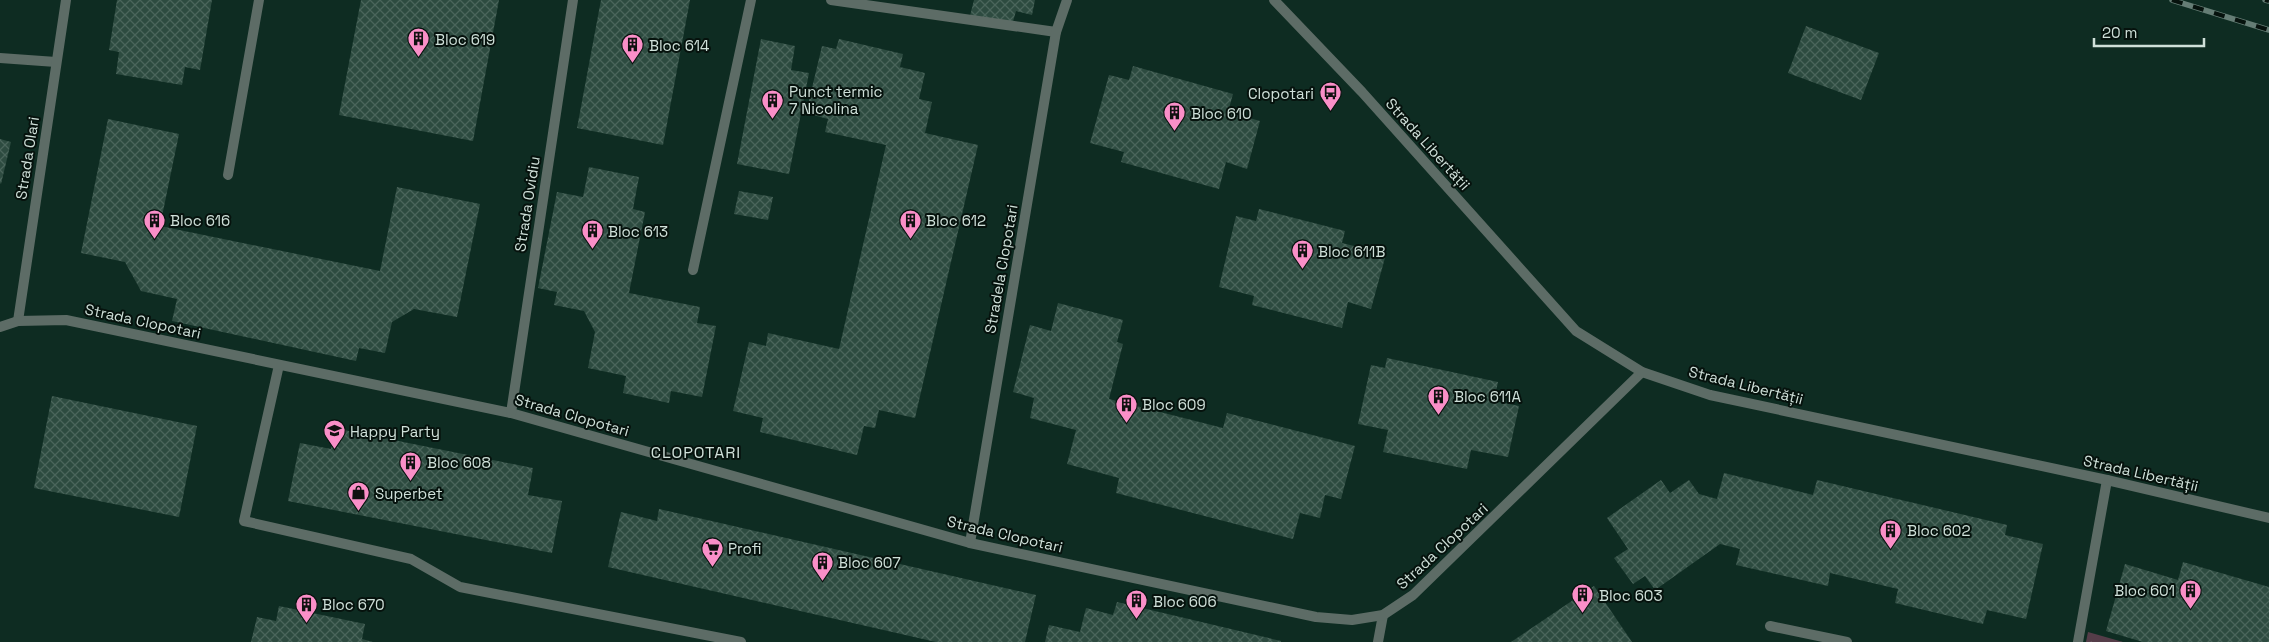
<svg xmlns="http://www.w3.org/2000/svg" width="2269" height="642" font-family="'Space Grotesk',sans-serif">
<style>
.park{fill:url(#park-tufts)}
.building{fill:url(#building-cross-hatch)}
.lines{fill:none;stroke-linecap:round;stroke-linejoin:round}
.service{stroke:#5d6c66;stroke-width:10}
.minor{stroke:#5d6c66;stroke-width:10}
.tertiary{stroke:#5d6c66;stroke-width:10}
.rail-casing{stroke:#657d75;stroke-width:5.5}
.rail{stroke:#06120d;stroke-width:4;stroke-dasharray:11;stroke-linecap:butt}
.labels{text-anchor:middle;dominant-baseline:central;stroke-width:4;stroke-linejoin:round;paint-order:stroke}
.poi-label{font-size:15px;fill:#cfe0d9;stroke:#06120d;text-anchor:start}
.street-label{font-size:15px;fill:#cfe0d9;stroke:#06120d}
.neighbourhood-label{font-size:16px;letter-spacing:1px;fill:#cfe0d9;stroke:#06120d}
</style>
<defs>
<pattern id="park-tufts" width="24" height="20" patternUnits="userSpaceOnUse" patternTransform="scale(1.25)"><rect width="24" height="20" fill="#553d49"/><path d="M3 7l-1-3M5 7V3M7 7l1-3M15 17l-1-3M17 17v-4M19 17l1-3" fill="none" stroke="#6c5963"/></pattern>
<pattern id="building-cross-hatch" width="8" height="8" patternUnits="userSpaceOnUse" patternTransform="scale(1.25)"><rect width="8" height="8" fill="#2d4b40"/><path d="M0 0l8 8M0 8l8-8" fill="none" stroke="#4a655b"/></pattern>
</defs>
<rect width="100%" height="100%" fill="#0e2c22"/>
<polygon class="park" points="2088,632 2123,642 2086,642"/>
<g class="building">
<polygon points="117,0 212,0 200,70 185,67 182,85 116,74 119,52 109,50"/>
<polygon points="361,0 499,0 473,141 339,115"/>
<polygon points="601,0 690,0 663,145 577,128"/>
<polygon points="974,0 1035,0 1032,15 1016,11 1012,25 970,16"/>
<polygon points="1806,26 1879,53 1861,100 1788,73"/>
<polygon points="761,39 795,46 791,70 809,73 789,174 737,164"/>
<polygon points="839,39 903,54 900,67 925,73 919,99 932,102 925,133 978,145 915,418 879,410 875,428 864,426 857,455 760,432 763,418 733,411 749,342 766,346 768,333 839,349 886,145 825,132 828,119 806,113 822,46 836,49"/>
<polygon points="1133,66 1233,94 1228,112 1260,121 1247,169 1226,162 1219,189 1121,162 1124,152 1090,143 1109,75 1129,80"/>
<polygon points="108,119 179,134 160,226 380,271 397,187 480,204 457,317 414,309 392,322 385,353 359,348 356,361 172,321 177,299 141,291 125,262 81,253"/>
<polygon points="0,139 11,142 1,184 0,183"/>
<polygon points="589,167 639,177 633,209 645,212 629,293 700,307 697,323 716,326 702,397 671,391 669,403 623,393 626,376 588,368 595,332 584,311 554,305 557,292 538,288 557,192 583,197"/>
<polygon points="739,191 773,197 768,220 734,214"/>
<polygon points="1259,209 1345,231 1342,243 1386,254 1371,309 1348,302 1342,328 1252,305 1254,296 1219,287 1236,216 1256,221"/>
<polygon points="1058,303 1123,320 1117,342 1123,344 1109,399 1223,428 1227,413 1355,446 1341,499 1325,495 1320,518 1300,513 1293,539 1116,493 1119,478 1067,464 1076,430 1030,418 1034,398 1013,392 1030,325 1051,331"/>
<polygon points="1387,358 1498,382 1494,401 1519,406 1508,457 1471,450 1467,469 1383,452 1388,430 1358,424 1371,365 1385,368"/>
<polygon points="52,396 197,426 179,517 34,488"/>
<polygon points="334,428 533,468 528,495 562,501 552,553 288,501 300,443 331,449"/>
<polygon points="1724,473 1813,495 1817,480 2007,525 2005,535 2043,544 2026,619 1987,610 1983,624 1895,603 1898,589 1830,573 1828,586 1736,565 1740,549 1720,544 1655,590 1645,576 1633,584 1614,558 1628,549 1607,518 1661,480 1670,493 1689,480 1699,494 1717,499"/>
<polygon points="659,509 1036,595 1025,642 936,642 608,567 621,512 657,521"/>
<polygon points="2183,562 2269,587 2269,642 2143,642 2106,631 2125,564 2178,580"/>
<polygon points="1594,586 1632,642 1511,642"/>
<polygon points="1117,602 1281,641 1281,642 1045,642 1049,625 1080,632 1086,608 1113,615"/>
<polygon points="279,606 365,624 362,639 373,642 251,642 257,617 276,621"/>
</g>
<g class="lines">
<g class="service">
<polyline points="831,0 1056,32"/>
<polyline points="0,58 56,62"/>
<polyline points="228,175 259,0"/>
<polyline points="693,270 751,0"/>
<polyline points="279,365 244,521 411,559 460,587 741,642"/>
<polyline points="1378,642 1383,615"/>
</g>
<g class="minor">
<polyline points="18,321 66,0"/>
<polyline points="0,327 18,321 66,320 511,413 970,543 1316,617 1352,620 1383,615 1413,595 1642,372"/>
<polyline points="511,413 573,0"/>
<polyline points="970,543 1056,32 1067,0"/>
<polyline points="1770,626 1847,642"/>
<polyline points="2078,642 2107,480"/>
</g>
<polyline class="tertiary" points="1274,0 1362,92 1576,331 1642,372 1710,395 2107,480 2269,518"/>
<defs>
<g id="rail">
<polyline points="2172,0 2269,30"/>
<polyline points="2265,0 2269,1"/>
</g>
</defs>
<use href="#rail" class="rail-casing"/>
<use href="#rail" class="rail"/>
</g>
<defs>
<symbol id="building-pin" viewBox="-11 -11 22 30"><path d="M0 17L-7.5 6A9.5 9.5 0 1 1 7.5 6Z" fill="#fa8fc8" stroke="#06120d"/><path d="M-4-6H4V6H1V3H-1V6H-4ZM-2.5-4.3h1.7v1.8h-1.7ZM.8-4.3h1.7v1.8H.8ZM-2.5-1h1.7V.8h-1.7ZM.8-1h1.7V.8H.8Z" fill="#111"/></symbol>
<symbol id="bus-pin" viewBox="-11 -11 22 30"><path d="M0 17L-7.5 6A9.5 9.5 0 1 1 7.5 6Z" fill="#fa8fc8" stroke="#06120d"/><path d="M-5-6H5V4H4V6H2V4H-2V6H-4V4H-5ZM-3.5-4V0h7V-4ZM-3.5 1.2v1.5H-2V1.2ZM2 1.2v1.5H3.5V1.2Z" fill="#111"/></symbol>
<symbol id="school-pin" viewBox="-11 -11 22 30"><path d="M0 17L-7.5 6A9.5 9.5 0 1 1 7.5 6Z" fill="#fa8fc8" stroke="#06120d"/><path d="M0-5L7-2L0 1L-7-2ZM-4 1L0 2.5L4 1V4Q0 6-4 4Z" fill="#111"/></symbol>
<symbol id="shop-pin" viewBox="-11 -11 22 30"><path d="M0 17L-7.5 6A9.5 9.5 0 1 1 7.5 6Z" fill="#fa8fc8" stroke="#06120d"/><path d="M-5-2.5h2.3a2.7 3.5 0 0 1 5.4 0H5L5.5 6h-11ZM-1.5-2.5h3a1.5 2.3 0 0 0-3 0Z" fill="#111"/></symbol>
<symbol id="supermarket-pin" viewBox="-11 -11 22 30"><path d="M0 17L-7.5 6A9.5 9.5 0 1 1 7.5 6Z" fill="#fa8fc8" stroke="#06120d"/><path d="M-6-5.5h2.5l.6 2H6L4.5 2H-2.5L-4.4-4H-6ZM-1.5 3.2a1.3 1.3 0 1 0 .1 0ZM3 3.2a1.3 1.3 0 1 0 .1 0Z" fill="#111"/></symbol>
</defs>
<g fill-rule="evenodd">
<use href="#building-pin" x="406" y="26" width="25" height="34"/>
<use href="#building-pin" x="620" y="32" width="25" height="34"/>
<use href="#bus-pin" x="1318" y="80" width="25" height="34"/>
<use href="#building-pin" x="760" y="88" width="25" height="34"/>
<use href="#building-pin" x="1162" y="100" width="25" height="34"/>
<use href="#building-pin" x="142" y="208" width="25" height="34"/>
<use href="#building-pin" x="898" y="208" width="25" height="34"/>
<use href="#building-pin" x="580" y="218" width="25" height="34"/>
<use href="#building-pin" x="1290" y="238" width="25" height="34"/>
<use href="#building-pin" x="1426" y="384" width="25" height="34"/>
<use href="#building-pin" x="1114" y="392" width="25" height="34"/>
<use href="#school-pin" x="322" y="418" width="25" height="34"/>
<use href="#building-pin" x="398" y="450" width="25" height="34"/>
<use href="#shop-pin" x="346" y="480" width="25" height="34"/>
<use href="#building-pin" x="1878" y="518" width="25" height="34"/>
<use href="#supermarket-pin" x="700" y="536" width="25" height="34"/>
<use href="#building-pin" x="810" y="550" width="25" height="34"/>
<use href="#building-pin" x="2178" y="578" width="25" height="34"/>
<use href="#building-pin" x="1570" y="582" width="25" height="34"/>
<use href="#building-pin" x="1124" y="588" width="25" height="34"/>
<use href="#building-pin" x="294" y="592" width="25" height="34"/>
</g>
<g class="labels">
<g class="poi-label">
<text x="435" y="39">Bloc 619</text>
<text x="649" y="45">Bloc 614</text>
<text x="789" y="91">Punct termic<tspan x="789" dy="17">7 Nicolina</tspan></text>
<text x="1314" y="93" text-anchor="end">Clopotari</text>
<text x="1191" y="113">Bloc 610</text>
<text x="170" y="220">Bloc 616</text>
<text x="926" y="220">Bloc 612</text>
<text x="608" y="231">Bloc 613</text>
<text x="1318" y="251">Bloc 611B</text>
<text x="1454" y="396">Bloc 611A</text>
<text x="1142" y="404">Bloc 609</text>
<text x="350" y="431">Happy Party</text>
<text x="427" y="462">Bloc 608</text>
<text x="375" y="493">Superbet</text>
<text x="1907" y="530">Bloc 602</text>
<text x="728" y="548">Profi</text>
<text x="838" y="562">Bloc 607</text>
<text x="2175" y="590" text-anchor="end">Bloc 601</text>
<text x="1599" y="595">Bloc 603</text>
<text x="1153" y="601">Bloc 606</text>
<text x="322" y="604">Bloc 670</text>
</g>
<g class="street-label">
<text transform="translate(1428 144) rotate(48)">Strada Libertății</text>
<text transform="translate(27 158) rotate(-81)">Strada Olari</text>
<text transform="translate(527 204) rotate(-81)">Strada Ovidiu</text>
<text transform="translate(1001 269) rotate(-80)">Stradela Clopotari</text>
<text transform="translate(143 321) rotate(12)">Strada Clopotari</text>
<text transform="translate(1746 385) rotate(14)">Strada Libertății</text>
<text transform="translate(572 415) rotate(16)">Strada Clopotari</text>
<text transform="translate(2141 473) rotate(13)">Strada Libertății</text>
<text transform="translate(1005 534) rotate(13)">Strada Clopotari</text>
<text transform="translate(1442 546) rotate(-43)">Strada Clopotari</text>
</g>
<g class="neighbourhood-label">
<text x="696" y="452">CLOPOTARI</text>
</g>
</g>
<path d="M2094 38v8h110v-8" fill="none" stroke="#cfe0d9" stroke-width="2.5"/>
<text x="2102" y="38" font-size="15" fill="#cfe0d9" stroke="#06120d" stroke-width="4" paint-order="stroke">20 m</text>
</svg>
